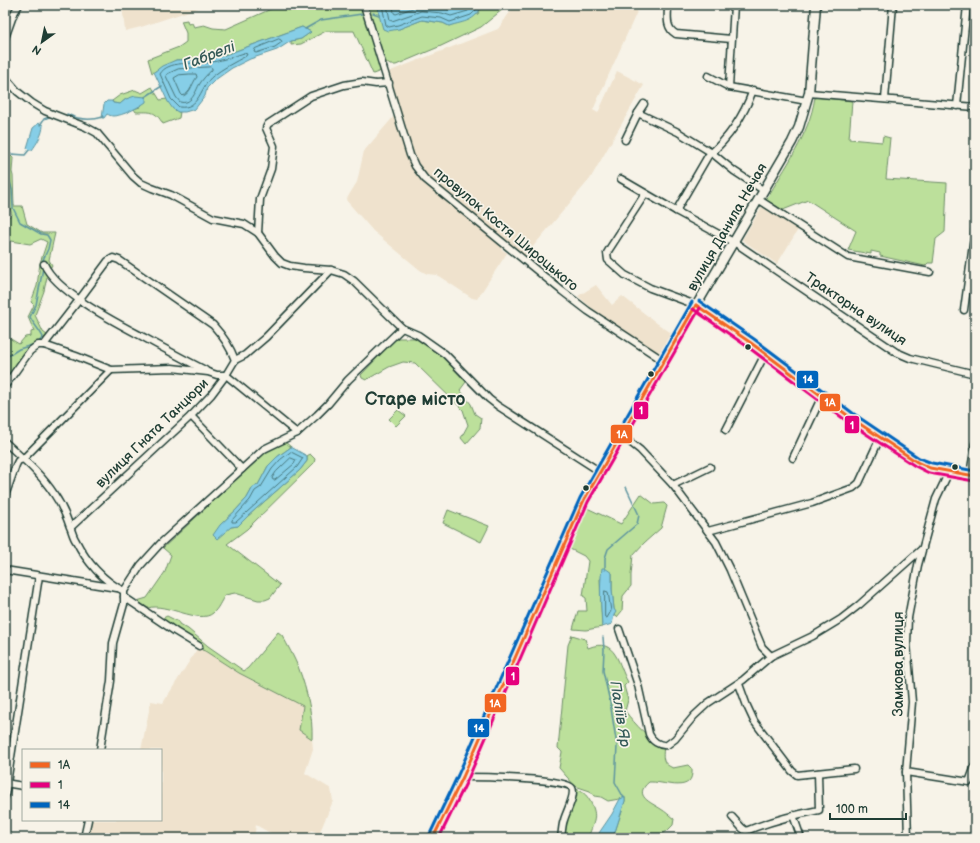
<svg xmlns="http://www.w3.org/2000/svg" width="980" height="843" font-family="'Balsamiq Sans',sans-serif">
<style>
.built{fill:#efe2cd}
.green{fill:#bce09b;stroke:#6e8e68}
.water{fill:#86cee7;stroke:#5d949f}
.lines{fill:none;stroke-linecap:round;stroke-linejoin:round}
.shore{stroke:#48777c;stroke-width:1}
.stream{stroke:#5d949f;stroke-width:1.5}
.street-casing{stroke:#1f3d34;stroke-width:9}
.secondary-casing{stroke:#1f3d34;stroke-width:11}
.street{stroke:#f7f3e8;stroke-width:6}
.secondary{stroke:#f7f3e8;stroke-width:8}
.bus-1-casing{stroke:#f7f3e8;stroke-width:6}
.bus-2-casing{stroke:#f7f3e8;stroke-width:6}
.bus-3-casing{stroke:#f7f3e8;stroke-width:6}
.bus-1{stroke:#f26522;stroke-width:3}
.bus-2{stroke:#e5007d;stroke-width:3}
.bus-3{stroke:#0065bd;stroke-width:3}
.bus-dot{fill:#1f3d34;stroke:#f7f3e8;stroke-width:1.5}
.labels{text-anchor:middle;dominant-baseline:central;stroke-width:3.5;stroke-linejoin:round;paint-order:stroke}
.street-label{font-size:14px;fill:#1f3d34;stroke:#f7f3e8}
.water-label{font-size:15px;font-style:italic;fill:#345a58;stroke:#f7f3e8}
.district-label{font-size:18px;font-weight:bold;fill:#1f3d34;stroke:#f7f3e8}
.line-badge{stroke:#f7f3e8;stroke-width:1.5}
.badge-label{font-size:11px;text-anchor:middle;font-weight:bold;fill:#fff}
</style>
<rect width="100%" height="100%" fill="#f7f3e8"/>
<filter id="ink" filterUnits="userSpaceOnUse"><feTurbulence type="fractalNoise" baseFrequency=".025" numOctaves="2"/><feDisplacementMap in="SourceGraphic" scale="8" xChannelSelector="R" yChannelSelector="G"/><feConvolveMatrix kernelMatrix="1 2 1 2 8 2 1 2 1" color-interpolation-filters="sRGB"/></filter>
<g filter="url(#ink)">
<g class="built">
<polygon points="122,5 207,5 141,27 125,31"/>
<polygon points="515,5 640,5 593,110 598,113 617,71 644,85 590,179 525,256 507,241 501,249 507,253 477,299 472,298 437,275 427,274 420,270 373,231 346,200 357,182 364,151 395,115 383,74 498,29"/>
<polygon points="763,205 799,228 777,264 742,240"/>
<polygon points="596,285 612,305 622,296 658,324 673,334 661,351 657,352 596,312 578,296"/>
<polygon points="197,649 205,651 239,673 303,706 299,730 312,739 313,749 305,773 331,789 333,801 319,834 312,830 308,838 279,838 256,825 254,838 88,838 91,820 161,820 161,750 141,750 151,701 163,703"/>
</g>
<g class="green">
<polygon points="280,5 378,5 379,15 399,29 422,20 443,23 449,26 478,14 482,5 508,5 481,27 441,46 396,65 390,65 386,62 378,40 372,43 381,71 373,74 354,31 326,31 301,44 291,45 291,41 301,39 311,32 302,27 222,56 206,59 176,60 152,73 148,59 179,47 186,42 186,33 181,21 187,20 188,24 192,23 194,27 204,25 213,28 226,29"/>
<path d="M152 87 160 100 167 99 178 112H180L179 118 163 124C155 110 151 112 136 112L134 109 140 107 126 99 120 104 113 103 112 101 120 95 135 90 142 93Z"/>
<path d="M815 97 852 101 849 139 882 142 883 136 890 138 886 179 947 183 945 232 936 239 933 263H928L925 266 880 256V253L871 251V254L848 250 856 231 808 200 783 210 766 200C785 167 809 136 815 97Z"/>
<polygon points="5,115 9,131 9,154 13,158 12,172 13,176 14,206 22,206 27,224 42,233 55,233 49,260 52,265 48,272 44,291 35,315 43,332 47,335 5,386 5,342 9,338 19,344 25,337 31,336 31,332 34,331 28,317 34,305 31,302 37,286 40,263 47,242 41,239 30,244 5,240 6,218 12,215 9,205 6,204 7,197 5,192"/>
<polygon points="396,338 415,338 443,357 466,382 460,390 471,404 475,414 481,418 480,428 466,444 461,438 468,425 463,410 415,363 403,362 389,367 366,380 362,378 361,375"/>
<polygon points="398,410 406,416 396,426 389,419"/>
<path d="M285 442 291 447 277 457 268 466 258 485 253 487 247 498 236 510 220 525 231 527 238 526 248 516 300 470 307 461V456L310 454 315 459 314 463 247 529 227 544 280 585 270 598 265 600H258L235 593 225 595C221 601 218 609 213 613 200 625 165 602 148 608L137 601 147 598 165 572 171 555 163 548 265 453Z"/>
<polygon points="641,494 654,504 664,503 667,506 661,528 644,543 633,555 631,575 631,586 623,596 622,611 617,617 614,615 614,609 612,589 612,573 600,579 602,627 586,630 573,629 578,611 587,611 586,598 583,596 588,561 584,556 568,548 587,508 621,524"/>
<polygon points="448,510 489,526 481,542 443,523"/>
<path d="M167 616 179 622V624L188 629 208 646 244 671 248 668 278 632 282 635C288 646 294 657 299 669 307 690 313 716 312 739L299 730 303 706 239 673 205 651 202 650V646L166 624 163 618Z"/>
<path d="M572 635 585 639 588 648C617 636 618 666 628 682L624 686 628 700 625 711C636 725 648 739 664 745 663 757 661 763 673 768L688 765 692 769C694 794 666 782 652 782H649C632 796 652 803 661 809 666 812 670 816 674 819L673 825 667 831 664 833H649L641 838H613L625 801V798L608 801 601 797 594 796 590 791 575 786 559 768 562 752 558 748 568 645Z"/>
<polygon points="455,777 457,779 457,782 430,838 426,838"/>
<path d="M576 789C583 792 586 794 590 801 599 817 593 823 588 838H562L574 792Z"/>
</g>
<g class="water">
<path d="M378 5H482V6C474 22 465 21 449 26L443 23 422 20 399 29 388 31 383 29 379 15Z"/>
<polygon points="302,27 311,32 301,39 291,41 277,50 250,59 232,68 215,80 207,88 205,96 195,109 185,112 178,112 173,109 168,102 154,72 162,66 176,60 206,59 222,56"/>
<path d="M135 96 146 97V102C139 107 123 116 113 116 111 116 109 115 107 114L104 118H102L104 104 107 101H112L113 103 120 104 126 99Z"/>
<path d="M39 123 43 125C43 134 37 143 32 150H29L27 148 33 128Z"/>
<polygon points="291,447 307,456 307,461 300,470 248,516 238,526 231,527 217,539 213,535 220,525 236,510 247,498 253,487 258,485 268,466 277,457"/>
<path d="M602 568H605L612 573V589L614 609 616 612 614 615 612 624 602 627C601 607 599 588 602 568Z"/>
<polygon points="625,797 625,801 613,838 601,838 599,833 612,814 620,799"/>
</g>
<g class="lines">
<g class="shore">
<polyline points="382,5 386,25 389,27 398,25 422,16 441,18 450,22 471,15 475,11 478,5"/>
<polyline points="387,5 390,20 392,21 421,11 442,13 451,16 468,11 472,5"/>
<polyline points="393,5 394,13 396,14 421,5 442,7 451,10 466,5"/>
<polygon points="279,39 281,40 282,42 275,47 256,53 254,52 255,49"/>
<path d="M244 53 247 54 246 56C235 62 223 68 213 76 200 86 200 110 179 107L171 99 160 74C168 60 194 64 207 63 220 61 232 57 244 53Z"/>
<path d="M210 67 212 68V70C207 74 202 80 199 85 195 93 191 105 180 102L176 97 166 76 167 74 178 69Z"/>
<path d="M190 74H196L197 77C192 83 191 93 183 96L181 94 174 78 179 75Z"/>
<polygon points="291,452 303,458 297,467 236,522 232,522 232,520 250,500 255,491 261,487 272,469 280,460"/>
<polygon points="291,458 296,460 294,464 275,480 273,480 272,478 276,472"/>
<polygon points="605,591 608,592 611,611 607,618 605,617"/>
</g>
<g class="stream">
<polyline points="373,13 379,15"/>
<polyline points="305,29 321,20 362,14"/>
<polyline points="145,97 162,86"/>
<path d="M67 114C79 120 90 121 103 117"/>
<polyline points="40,125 44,119 49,117"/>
<polyline points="5,136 5,138"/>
<polyline points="5,160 12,154 25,155 29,150"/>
<polyline points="5,172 8,174 12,190 13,208 20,222 41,234 47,235 50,240 48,249 42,262 42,264"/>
<path d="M39 342 43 337C39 329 34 325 30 317L36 305 43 268"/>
<polyline points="5,358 19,349 32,345"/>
<polyline points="605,570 605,558 608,549 637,524 639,515 626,487"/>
<polyline points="603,637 604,650 603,671 610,702 617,746 615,782 624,798"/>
</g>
<defs>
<g id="street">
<polyline points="364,5 410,155 415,166 425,179 562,291 588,311 664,361"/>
<path d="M668 5C668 16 665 28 676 34L731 39"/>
<polyline points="5,38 14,13 19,5"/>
<polyline points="708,76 729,87 807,101"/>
<polyline points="5,77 18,92 32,103 45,111 86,127 97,133 133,176 141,183 152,188 171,195 213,218 244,224 258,233 275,256 282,263 290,266 304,268 331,270 344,274 354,281 402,328 418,335 445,354 489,399 498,406 599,471"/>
<polyline points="729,87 734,5"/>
<polyline points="809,93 975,107"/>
<polyline points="885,99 893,5"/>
<polyline points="957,106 967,5"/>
<polyline points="638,113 644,104"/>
<polyline points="625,140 638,113 678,132 712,153 734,171 763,190"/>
<polyline points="621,179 676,211 737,244 896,352 910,358 975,374"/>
<polyline points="645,194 610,248 607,253 608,260 625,275 650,288 696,305"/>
<polyline points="758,199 848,257 930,272"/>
<path d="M676 211 708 156C728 139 744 115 753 90"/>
<polyline points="258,233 260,199 271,169 274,146 266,128 268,124 311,96 344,85 362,82 376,84 389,83"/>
<path d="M44 264C57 293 117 323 145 338 165 349 185 360 205 370"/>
<polyline points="964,310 975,230"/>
<path d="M44 345 79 300 108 261 113 258 119 260 213 325C223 336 230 346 235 360"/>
<polyline points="5,386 30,351 38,345 44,345 76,356 111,370 172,368 208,372 217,375 226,375 297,433"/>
<polyline points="191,416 242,469"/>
<polyline points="726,430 765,354"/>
<polyline points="621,435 640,450 673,485 716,542 730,570 762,647 771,656"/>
<path d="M5 442C22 458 41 474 54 494 61 504 66 515 70 527 72 531 73 537 76 541 86 561 104 582 124 591"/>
<polyline points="793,458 822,396"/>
<polyline points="970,475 975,444"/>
<polyline points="673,485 710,467"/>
<polyline points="5,496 16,465 18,461 23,459 111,370"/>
<polyline points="71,527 191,416 211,395 226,375 235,360 245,355 266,337 331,270"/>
<polyline points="708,531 812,503 853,488 859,483 880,438"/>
<polyline points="5,570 117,588"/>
<polyline points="124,597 176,632 199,646"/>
<path d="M619 629 638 685 649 734C652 741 659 746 667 745L675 739 694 716 708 703 743 680 771 656 813 636 841 619 859 605 923 548"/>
<polyline points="739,684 747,706 754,721 792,771 797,775 854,769"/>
<polyline points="100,750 111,681 113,643 124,604 124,591 141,565 161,543 264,449 297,433 317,415 328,404 348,380 402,328"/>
<polyline points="906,772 969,782 975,766"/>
<path d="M463 777C478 777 567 778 572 788 576 795 566 812 564 820 562 825 562 832 561 838"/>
<polyline points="5,783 23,786"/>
<polyline points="5,796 39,576"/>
<polyline points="793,815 801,838"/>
<path d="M732 817 742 828 746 831C770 821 794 815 819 810L818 773"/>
<polyline points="84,838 88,820"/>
<polyline points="908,838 906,772 912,702 907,643 908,618 918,565 936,499 949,472"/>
</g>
<g id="secondary">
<polyline points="696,305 751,343 851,418 917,462 930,468 975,476"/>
<polyline points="433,838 463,777 584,500 603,465 792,142 799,127 809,93 816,5"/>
</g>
</defs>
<use href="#street" class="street-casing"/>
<use href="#secondary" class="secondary-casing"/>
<use href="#street" class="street"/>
<use href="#secondary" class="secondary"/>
<defs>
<g id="bus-1">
<polyline points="696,305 751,343 851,418 917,462 930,468 975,476"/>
<polyline points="433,838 463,777 584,500 696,305"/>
</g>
<g id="bus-2">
<polyline points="693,309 748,347 848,422 915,466 929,473 974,481"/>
<polyline points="439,838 468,779 588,502 700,308"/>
</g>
<g id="bus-3">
<polyline points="699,301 754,339 854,414 919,458 932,463 975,471"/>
<polyline points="429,836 458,775 580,498 692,302"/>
</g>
</defs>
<use href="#bus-1" class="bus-1-casing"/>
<use href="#bus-2" class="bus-2-casing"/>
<use href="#bus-3" class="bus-3-casing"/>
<use href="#bus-1" class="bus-1"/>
<use href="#bus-2" class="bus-2"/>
<use href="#bus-3" class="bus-3"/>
</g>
</g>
<g class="bus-dot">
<circle cx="748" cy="347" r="3.5"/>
<circle cx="651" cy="374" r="3.5"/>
<circle cx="955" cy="467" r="3.5"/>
<circle cx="586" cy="488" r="3.5"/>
</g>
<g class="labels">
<g class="street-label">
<text transform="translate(727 227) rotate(-60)">вулиця Данила Нечая</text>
<text transform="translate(506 229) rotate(40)">провулок Костя Широцького</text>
<text transform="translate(856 309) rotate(34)">Тракторна вулиця</text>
<text transform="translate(152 433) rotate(-44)">вулиця Гната Танцюри</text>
<text transform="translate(898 664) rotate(-90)">Замкова вулиця</text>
</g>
<g class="water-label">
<text transform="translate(209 56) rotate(-21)">Габрелі</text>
<text transform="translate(620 714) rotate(81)">Паліїв Яр</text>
</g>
<g class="district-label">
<text x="415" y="399">Старе місто</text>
</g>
</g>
<g class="line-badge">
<rect x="796" y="370" width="23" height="19" rx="4" fill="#0065bd"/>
<rect x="819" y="393" width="22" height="19" rx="4" fill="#f26522"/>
<rect x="633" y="401" width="16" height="19" rx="4" fill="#e5007d"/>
<rect x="844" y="415" width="16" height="19" rx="4" fill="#e5007d"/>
<rect x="610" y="424" width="23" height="20" rx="4" fill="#f26522"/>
<rect x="505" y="666" width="15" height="20" rx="4" fill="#e5007d"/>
<rect x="484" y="693" width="23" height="20" rx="4" fill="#f26522"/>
<rect x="467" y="718" width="23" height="20" rx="4" fill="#0065bd"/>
</g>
<g class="badge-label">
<text x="808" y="383">14</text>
<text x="830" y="406">1А</text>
<text x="641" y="414">1</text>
<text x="852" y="429">1</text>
<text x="622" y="438">1А</text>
<text x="513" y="680">1</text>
<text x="495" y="707">1А</text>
<text x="479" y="732">14</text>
</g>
<rect width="980" height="843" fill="none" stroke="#f7f3e8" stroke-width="20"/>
<rect x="10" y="10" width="960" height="823" fill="none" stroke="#1f3d34" stroke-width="1.5" filter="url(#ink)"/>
<rect x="22" y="749" width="140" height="72" fill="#f7f3e8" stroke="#a1aaa0"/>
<rect x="30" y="762" width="20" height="6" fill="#f26522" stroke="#a1aaa0"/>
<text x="58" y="769" font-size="12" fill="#1f3d34">1А</text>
<rect x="30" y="782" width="20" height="6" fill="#e5007d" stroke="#a1aaa0"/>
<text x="58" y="789" font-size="12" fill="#1f3d34">1</text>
<rect x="30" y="802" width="20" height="6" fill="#0065bd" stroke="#a1aaa0"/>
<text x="58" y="809" font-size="12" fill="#1f3d34">14</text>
<g transform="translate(42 42) rotate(213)" stroke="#f7f3e8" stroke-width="3" paint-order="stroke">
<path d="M0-3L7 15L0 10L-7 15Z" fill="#1f3d34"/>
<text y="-6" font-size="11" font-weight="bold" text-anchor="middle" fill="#1f3d34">N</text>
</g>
<path d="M830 813v6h76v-6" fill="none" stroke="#1f3d34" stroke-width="2"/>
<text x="836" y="813" font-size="12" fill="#1f3d34" stroke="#f7f3e8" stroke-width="3" paint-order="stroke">100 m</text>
</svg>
